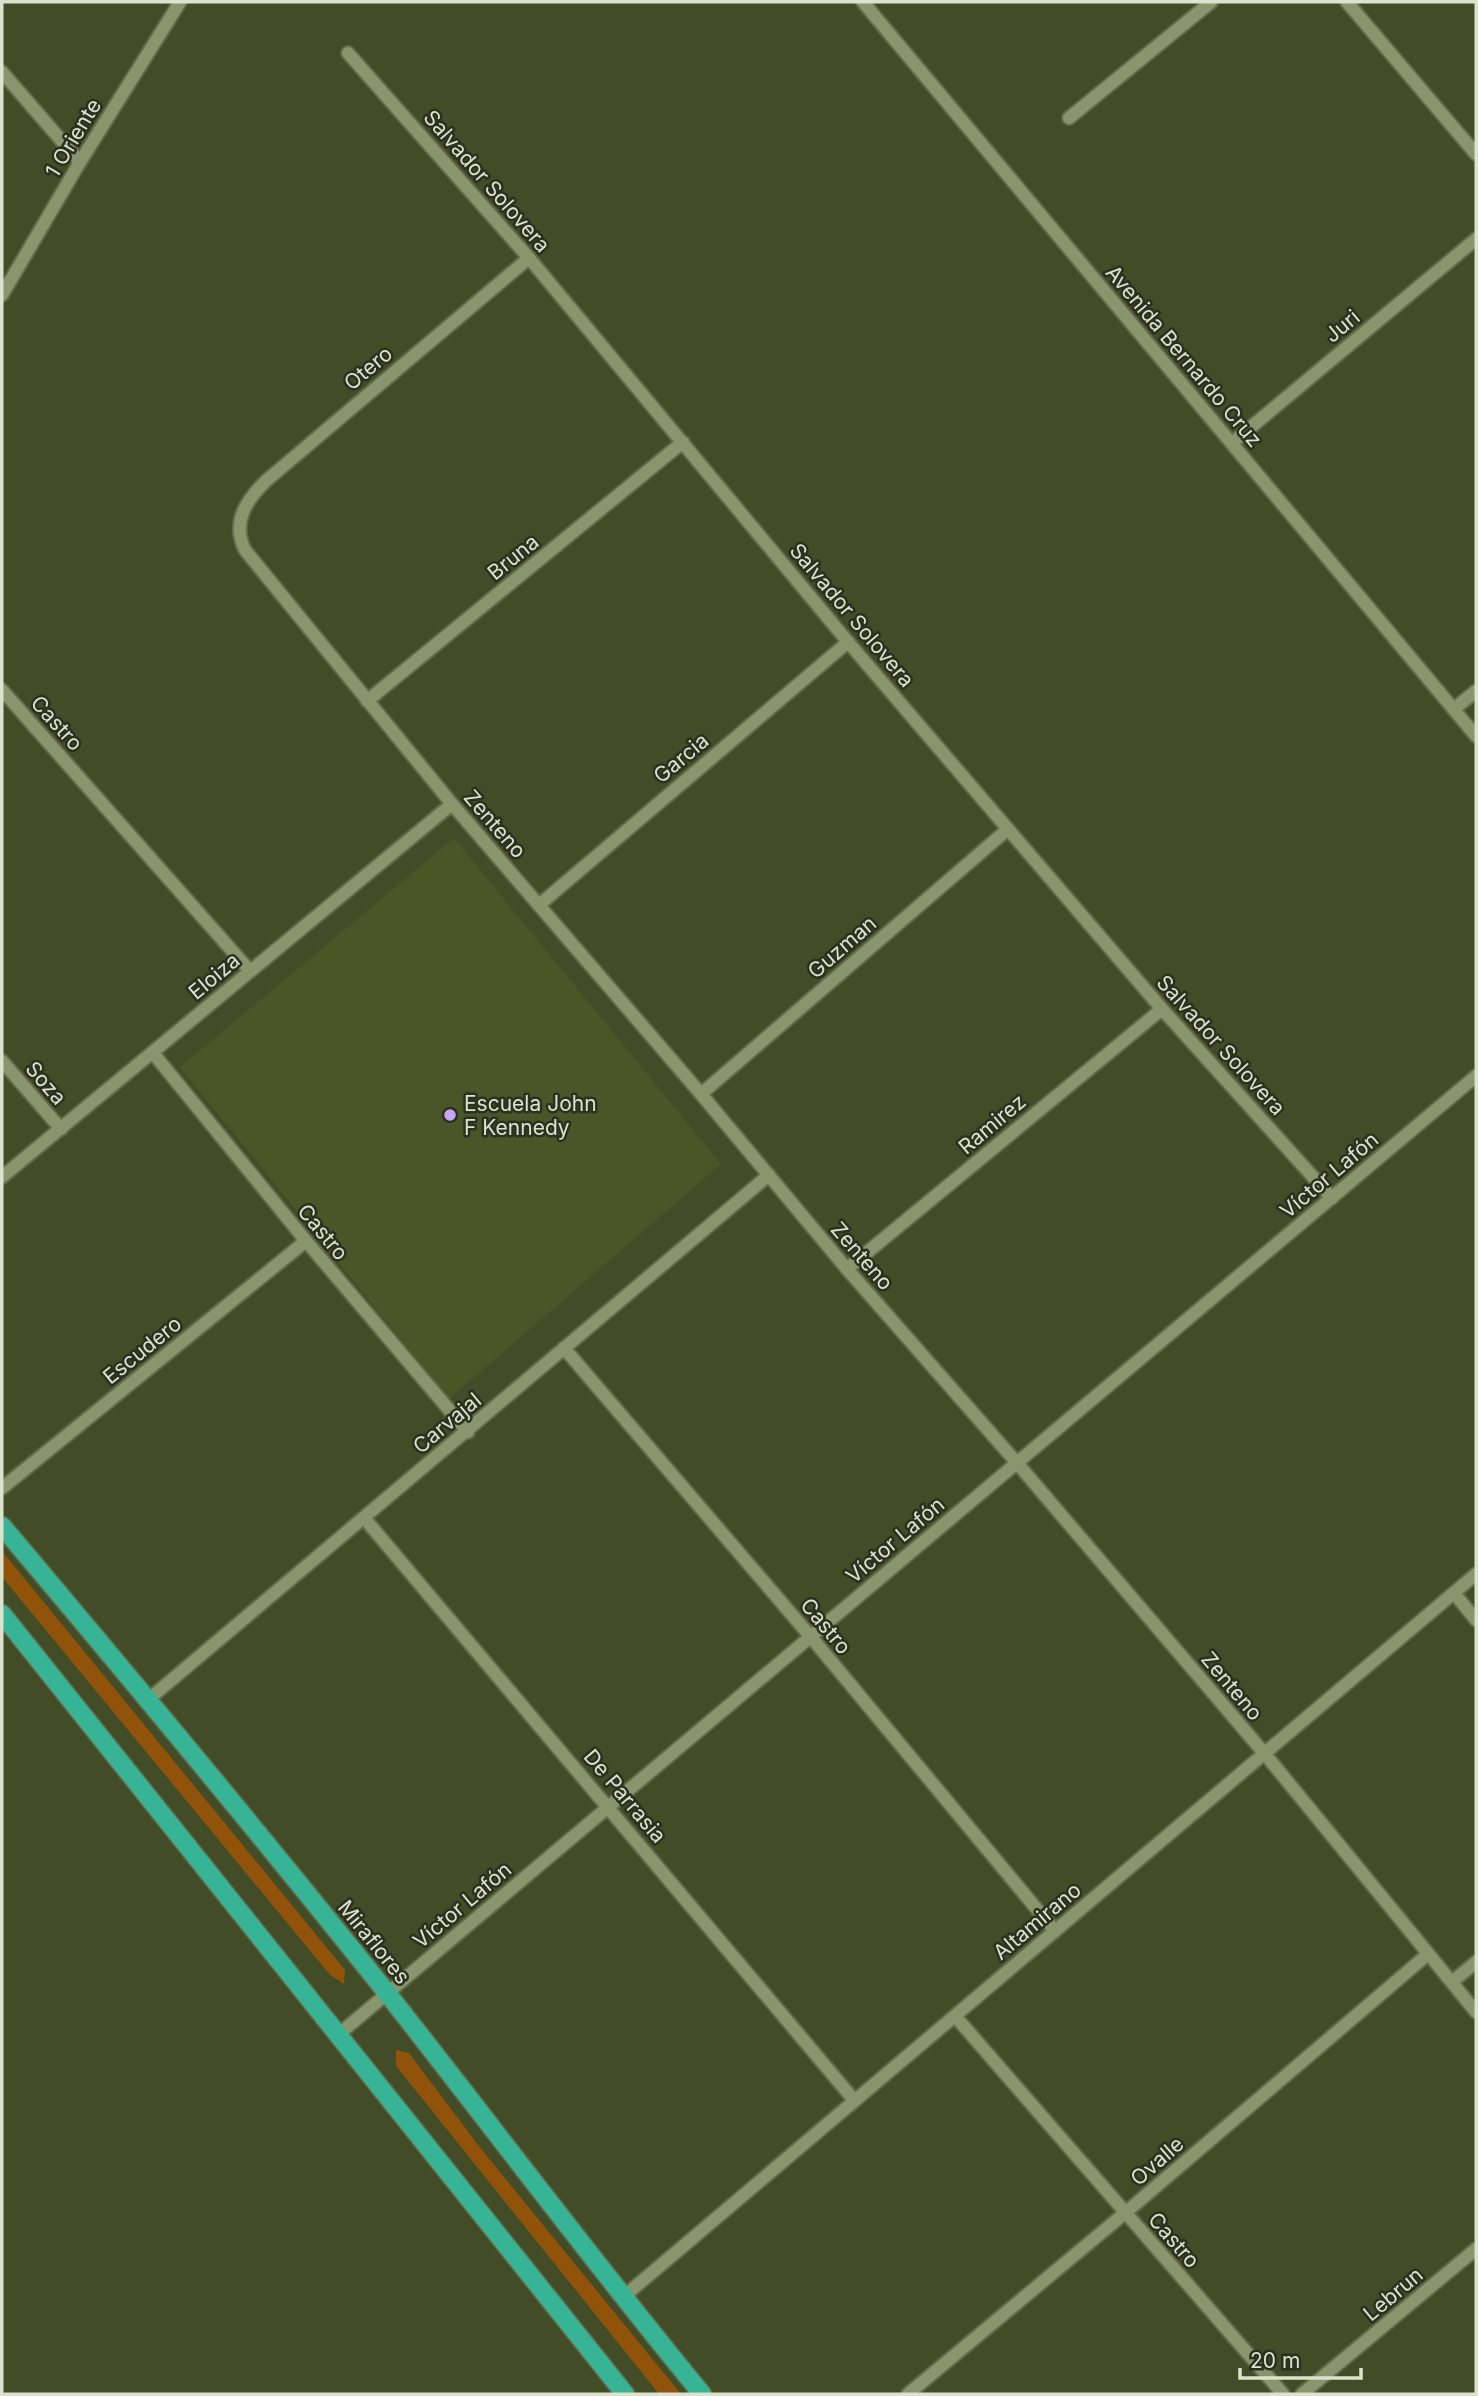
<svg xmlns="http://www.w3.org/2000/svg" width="1478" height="2396" font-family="Inter,sans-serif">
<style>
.built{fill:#4a5528}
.green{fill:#915209}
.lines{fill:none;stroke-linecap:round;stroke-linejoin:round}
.minor-casing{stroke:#626a4a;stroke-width:16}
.major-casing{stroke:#626a4a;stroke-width:21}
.minor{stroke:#89956d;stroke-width:12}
.major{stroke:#37b396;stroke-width:18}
.poi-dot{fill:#c3a7f2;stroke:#2b301f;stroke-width:2.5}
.labels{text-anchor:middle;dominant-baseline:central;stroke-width:5;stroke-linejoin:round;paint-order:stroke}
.street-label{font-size:21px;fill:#dbe2cd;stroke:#2b301f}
.poi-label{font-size:21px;fill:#dbe2cd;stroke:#2b301f;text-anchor:start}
</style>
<rect width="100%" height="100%" fill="#424c27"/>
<polygon class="built" points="454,838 721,1164 449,1399 180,1067"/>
<g class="green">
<polygon points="2,1551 345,1970 344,1984 330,1975 2,1577"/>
<polygon points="396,2050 409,2053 482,2150 681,2394 659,2394 396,2066"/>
</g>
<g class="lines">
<defs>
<g id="minor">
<polyline points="863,2 1476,736"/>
<polyline points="1347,2 1476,154"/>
<polyline points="348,53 529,258 848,642 1162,1009 1332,1198"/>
<polyline points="2,72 80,162"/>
<polyline points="1069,118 1211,2"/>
<path d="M529 258 267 480C247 499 231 522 245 550L452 804 701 1094 847 1269 1017 1463 1265 1754 1476 2012"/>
<polyline points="2,295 80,162 180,2"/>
<polyline points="1232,443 1476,239"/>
<polyline points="2,690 250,971"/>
<polyline points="367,701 683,442"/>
<polyline points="1454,709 1476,691"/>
<polyline points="539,905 848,642"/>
<polyline points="153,1053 306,1241 468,1432"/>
<polyline points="2,1061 61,1129"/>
<polyline points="701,1094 1008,829"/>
<polyline points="2,1177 452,804"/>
<polyline points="847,1269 1162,1009"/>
<polyline points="564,1348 811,1637 1055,1931"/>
<polyline points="2,1488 306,1241"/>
<polyline points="365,1519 854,2100"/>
<polyline points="1454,1593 1476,1620"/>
<polyline points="149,1699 769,1175"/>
<polyline points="1452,1982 1476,1962"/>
<polyline points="955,2016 1283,2394"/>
<polyline points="339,2034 1476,1076"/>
<polyline points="622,2298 1476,1574"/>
<polyline points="908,2394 1125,2213 1428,1954"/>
<polyline points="1302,2394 1476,2249"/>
</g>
<g id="major">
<path d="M2 1526C132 1680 261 1835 387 1993 492 2126 594 2263 702 2394"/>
<polyline points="2,1614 625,2394"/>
</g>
</defs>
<use href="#minor" class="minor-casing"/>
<use href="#major" class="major-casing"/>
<use href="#minor" class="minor"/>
<use href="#major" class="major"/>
</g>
<circle class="poi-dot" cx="450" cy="1115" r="7"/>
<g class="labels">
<g class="street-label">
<text transform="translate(73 138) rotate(-59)">1 Oriente</text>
<text transform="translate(487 181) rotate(49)">Salvador Solovera</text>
<text transform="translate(1342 326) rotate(-40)">Juri</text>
<text transform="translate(1184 356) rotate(50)">Avenida Bernardo Cruz</text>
<text transform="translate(368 368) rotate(-40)">Otero</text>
<text transform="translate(513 557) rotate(-39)">Bruna</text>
<text transform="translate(852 615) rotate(50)">Salvador Solovera</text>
<text transform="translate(57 723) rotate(48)">Castro</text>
<text transform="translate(681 758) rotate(-40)">Garcia</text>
<text transform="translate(495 824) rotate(49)">Zenteno</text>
<text transform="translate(842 947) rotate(-41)">Guzman</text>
<text transform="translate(214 976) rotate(-40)">Eloiza</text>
<text transform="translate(1221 1045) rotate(48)">Salvador Solovera</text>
<text transform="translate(46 1083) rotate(49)">Soza</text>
<text transform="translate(992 1124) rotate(-40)">Ramirez</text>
<text transform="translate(1329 1175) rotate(-40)">Víctor Lafón</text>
<text transform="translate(323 1232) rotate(50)">Castro</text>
<text transform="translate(862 1256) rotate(49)">Zenteno</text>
<text transform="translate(142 1350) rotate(-39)">Escudero</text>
<text transform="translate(447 1423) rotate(-40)">Carvajal</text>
<text transform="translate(895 1540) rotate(-40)">Víctor Lafón</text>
<text transform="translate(826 1626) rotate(50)">Castro</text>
<text transform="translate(1232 1686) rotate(50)">Zenteno</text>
<text transform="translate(625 1796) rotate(50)">De Parrasia</text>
<text transform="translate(462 1905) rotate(-40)">Víctor Lafón</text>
<text transform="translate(1037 1921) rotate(-40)">Altamirano</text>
<text transform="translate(374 1942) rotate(51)">Miraflores</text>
<text transform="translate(1157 2161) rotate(-41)">Ovalle</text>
<text transform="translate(1174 2240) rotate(49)">Castro</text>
<text transform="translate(1393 2294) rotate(-40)">Lebrun</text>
</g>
<g class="poi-label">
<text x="464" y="1103">Escuela John<tspan x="464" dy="24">F Kennedy</tspan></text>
</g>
</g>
<rect width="1478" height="2396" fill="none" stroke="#dbe2cd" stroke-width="7"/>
<path d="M1240 2368v10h121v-10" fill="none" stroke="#dbe2cd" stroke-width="3.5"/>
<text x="1250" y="2368" font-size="21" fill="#dbe2cd" stroke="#2b301f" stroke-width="5" paint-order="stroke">20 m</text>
</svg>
